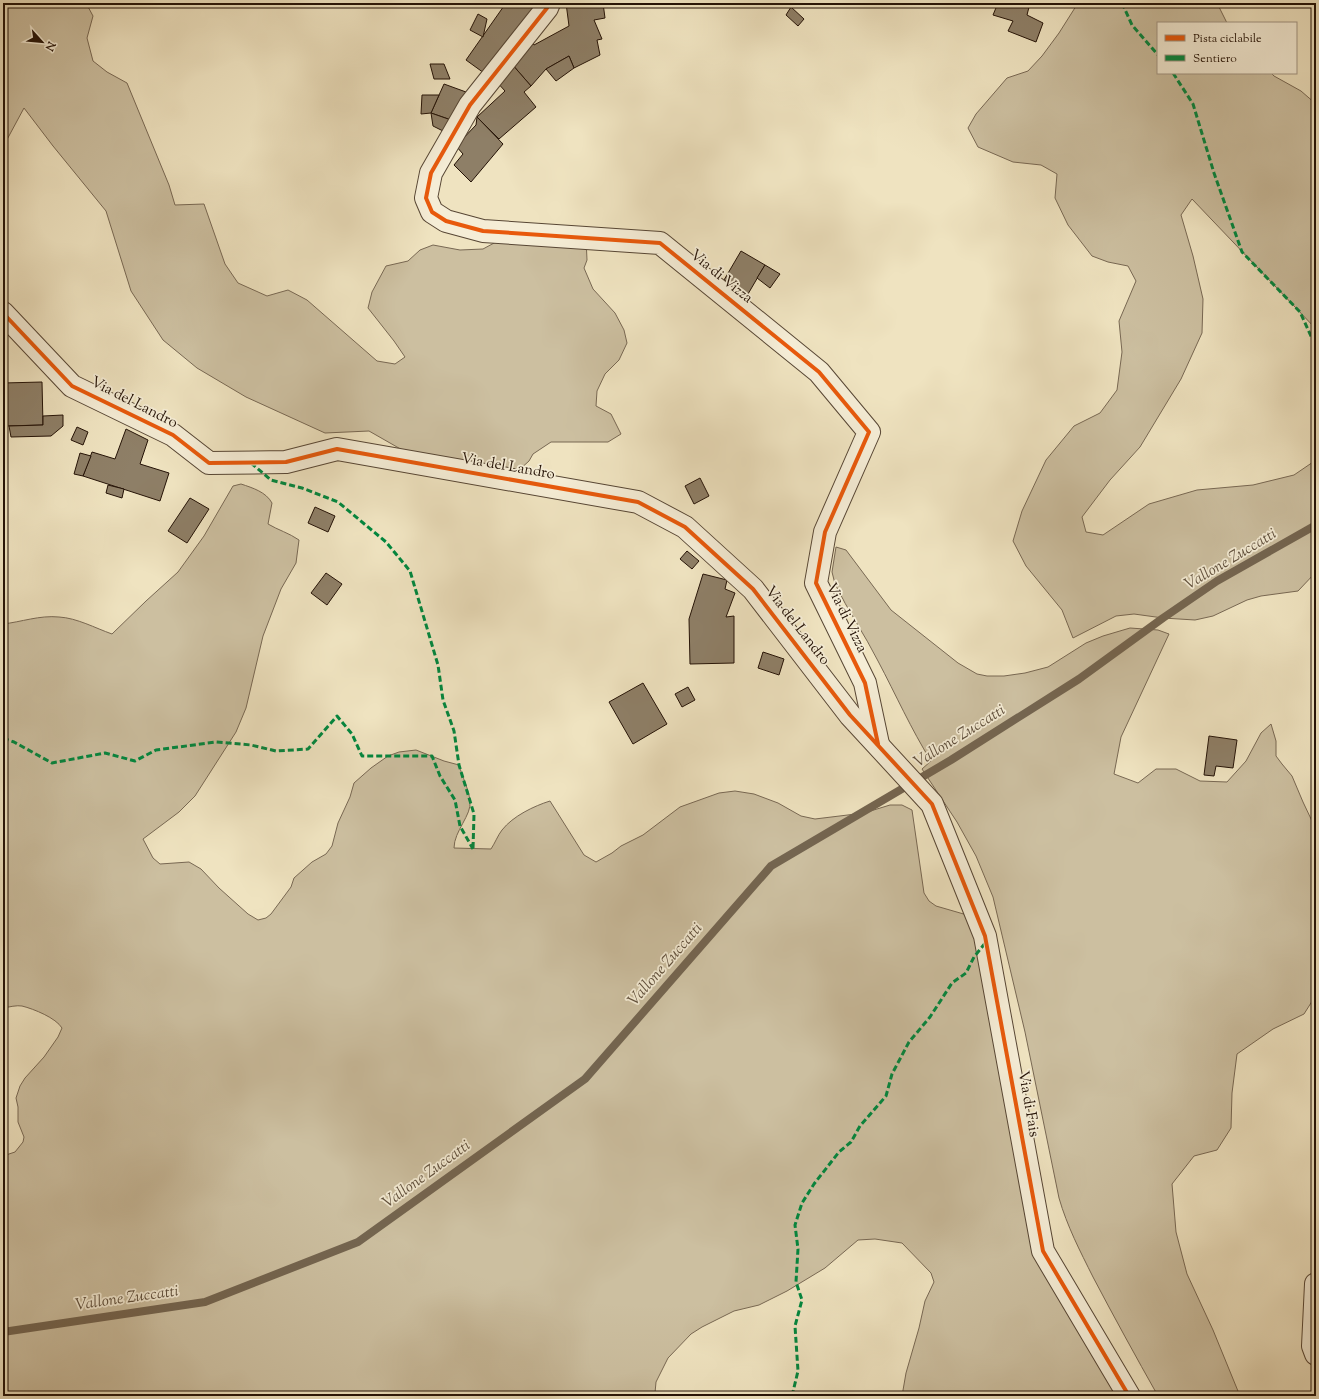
<svg xmlns="http://www.w3.org/2000/svg" width="1319" height="1399" font-family="'Sorts Mill Goudy',serif">
<style>
.green{fill:#ccbfa0;stroke:#786853}
.lines{fill:none;stroke-linecap:round;stroke-linejoin:round}
.stream{stroke:#746550;stroke-width:8}
.building{fill:#8e7f67;stroke:#241206}
.minor-casing{stroke:#574634;stroke-width:24}
.minor{stroke:#f5edd6;stroke-width:22}
.quiet{stroke:#00873e;stroke-width:3;stroke-dasharray:6 3;stroke-linecap:butt}
.cycleway-casing{stroke:#f5edd6;stroke-width:6}
.cycleway{stroke:#e8590c;stroke-width:4}
.labels{text-anchor:middle;dominant-baseline:central;stroke-width:3.5;stroke-linejoin:round;paint-order:stroke}
.street-label{font-size:15px;fill:#241206;stroke:#f5edd6}
.water-label{font-size:16px;font-style:italic;fill:#60503d;stroke:#f5edd6}
</style>
<rect width="100%" height="100%" fill="#efe3c0"/>
<filter id="stains"><feTurbulence type="fractalNoise" baseFrequency=".005" numOctaves="4"/><feColorMatrix values="0 0 0 0 .2 0 0 0 0 .09 0 0 0 0 .02 0 0 0 .5 -.17"/></filter>
<radialGradient id="worn" r=".72"><stop offset=".6" stop-color="#630" stop-opacity="0"/><stop offset="1" stop-color="#630" stop-opacity=".3"/></radialGradient>
<g class="green">
<polygon points="3,3 86,3 93,16 87,38 93,61 107,72 127,83 169,185 175,205 204,204 225,264 238,283 267,296 288,290 307,300 377,361 395,364 405,357 394,341 368,308 372,292 386,266 408,261 420,250 433,245 460,250 483,249 507,236 586,238 587,260 584,268 593,289 615,313 624,330 627,343 619,360 605,374 597,391 596,406 611,414 621,434 608,442 551,442 533,454 529,461 509,479 418,459 369,431 325,433 246,397 197,368 163,340 131,291 106,211 53,146 24,108 3,147"/>
<polygon points="1078,3 1217,3 1227,23 1158,23 1158,73 1271,73 1274,76 1301,91 1316,104 1316,329 1192,199 1181,215 1193,256 1203,299 1202,333 1181,379 1140,447 1110,480 1082,517 1086,532 1103,535 1149,504 1197,490 1253,485 1294,475 1316,460 1316,572 1298,591 1261,596 1247,600 1213,616 1195,620 1163,618 1134,614 1116,616 1073,638 1062,610 1026,566 1013,541 1022,511 1046,460 1074,426 1100,413 1117,390 1122,352 1119,321 1136,281 1128,266 1108,262 1092,256 1068,225 1055,198 1057,174 1041,165 1013,162 978,147 968,128 976,114 1007,78 1028,71 1042,56 1059,33"/>
<path d="M241 484C253 488 266 492 272 503L268 524C278 530 289 533 299 540L296 563 281 589 263 636 246 708 236 732 195 796 179 812 143 839 153 858 160 864 189 862 201 869 219 888 248 914 258 920 266 918 271 914 291 887 294 878 312 862 326 854 332 846 338 823 350 797 354 783 371 768 388 756 399 752 416 750 444 761 459 765C462 776 469 790 470 801 472 815 454 831 454 848L491 849C495 843 498 835 502 830 513 816 534 806 550 801L584 855 596 862 612 853 621 846 643 835 680 807 719 793 735 791 754 794 778 803 801 816 815 819 864 813 890 805H902L912 810 924 893 929 901 936 906 974 917 1042 1225 1128 1396H902L906 1373 919 1328 925 1301 934 1282 931 1273 902 1243 875 1239 858 1240 825 1268 787 1291 759 1305 734 1311 702 1327 691 1334 668 1358 656 1382 655 1393 657 1396H3V1156L15 1152 23 1142 24 1137 18 1122V1107L16 1098 20 1086 25 1078 44 1057 58 1037 62 1028C56 1018 34 1009 22 1006 17 1005 9 1007 3 1008V624C21 622 40 615 59 617 77 618 95 628 112 634L146 601 178 572 204 536 233 486Z"/>
<path d="M836 547 846 550 891 610 958 663 977 674 987 676H1004L1025 673 1048 667 1086 643 1103 636 1130 628 1158 630 1169 634 1121 737 1114 774 1138 783 1156 769H1176L1200 781 1227 782 1246 761 1261 733 1271 724 1276 741V756L1282 764 1292 776 1303 802 1312 821 1313 859 1316 870V995L1304 1014 1273 1029 1237 1054 1232 1093 1231 1128 1217 1150 1194 1156 1172 1184 1176 1232 1187 1274 1213 1330 1240 1396H1158C1136 1357 1114 1317 1093 1277 1080 1251 1067 1226 1059 1198L1025 1032 993 897 976 856 957 822 922 769 931 761C911 729 896 695 878 661 865 635 848 611 835 584L832 572Z"/>
</g>
<g class="lines">
<polyline class="stream" points="3,1332 205,1302 358,1242 585,1079 771,866 951,760 1079,679 1163,618 1217,581 1316,525"/>
</g>
<g class="building">
<polygon points="506,3 538,3 484,73 466,60"/>
<polygon points="566,3 603,3 605,18 594,20 602,39 597,40 600,55 574,68 569,56 546,69 531,86 511,63 531,41 534,45 569,26"/>
<polygon points="998,3 1030,3 1027,15 1043,23 1036,42 1008,31 1013,21 993,15"/>
<polygon points="791,7 804,19 798,26 786,15"/>
<polygon points="478,14 487,19 483,37 470,30"/>
<polygon points="569,56 574,68 556,81 546,69"/>
<polygon points="511,63 531,86 524,92 536,107 499,139 477,117 505,91 496,81"/>
<polygon points="430,64 444,64 450,79 434,79"/>
<polygon points="444,84 466,92 454,121 431,113"/>
<polygon points="422,95 439,95 431,113 421,114"/>
<polygon points="431,113 454,121 445,132 433,126"/>
<polygon points="477,117 503,144 471,182 454,165 463,154 456,146 476,125"/>
<polygon points="741,251 765,265 748,294 724,280"/>
<polygon points="765,265 780,274 770,288 757,278"/>
<polygon points="42,382 43,425 3,426 3,383"/>
<polygon points="63,415 63,426 51,436 11,437 9,426 43,425 43,416"/>
<polygon points="77,427 88,432 83,445 71,440"/>
<polygon points="126,429 148,440 140,464 169,473 160,501 83,476 92,452 115,459"/>
<polygon points="80,453 91,456 83,476 74,474"/>
<polygon points="700,478 709,496 694,504 685,486"/>
<polygon points="108,485 124,489 122,498 106,493"/>
<polygon points="190,498 209,509 187,543 168,531"/>
<polygon points="315,507 335,516 328,532 308,523"/>
<polygon points="687,551 699,561 692,569 680,559"/>
<polygon points="326,573 342,584 327,605 311,593"/>
<polygon points="703,574 727,580 725,589 735,593 726,617 734,616 734,663 690,664 689,619"/>
<polygon points="763,652 784,659 779,675 758,668"/>
<polygon points="643,683 667,724 633,744 609,702"/>
<polygon points="688,687 695,700 682,707 675,694"/>
<polygon points="1209,736 1237,740 1233,768 1216,766 1214,776 1204,775"/>
</g>
<g class="lines">
<defs>
<g id="minor">
<polyline points="549,3 547,8 470,105 431,173 426,198 432,212 446,221 483,231 660,243 819,372 869,432 825,532 816,583 865,683 878,744"/>
<polyline points="3,313 72,386 173,435 209,463 286,462 337,449 638,502 685,527 753,589 850,715 932,804 985,936 1043,1251 1129,1396"/>
<polyline points="1316,1284 1313,1346 1316,1354"/>
</g>
</defs>
<use href="#minor" class="minor-casing"/>
<use href="#minor" class="minor"/>
<g class="quiet">
<polyline points="1122,3 1132,25 1158,55"/>
<polyline points="1173,73 1193,104 1214,173 1242,252 1300,312 1316,347"/>
<polyline points="251,463 271,480 302,488 338,502 386,542 410,571 438,665 443,700 454,731 459,765 474,814 473,849"/>
<polyline points="3,738 14,742 52,763 105,753 135,761 156,750 216,742 251,745 276,751 308,749 337,716 352,734 362,756 432,756 440,776 455,800 460,826 473,849"/>
<polyline points="792,1396 798,1371 795,1326 802,1300 796,1282 798,1249 795,1225 802,1203 814,1184 839,1152 851,1142 860,1126 886,1096 892,1074 909,1042 930,1017 952,983 966,973 974,957 986,942"/>
</g>
<defs>
<g id="cycleway">
<polyline points="549,3 547,8 470,105 431,173 426,198 432,212 446,221 483,231 660,243 819,372 869,432 825,532 816,583 865,683 878,744"/>
<polyline points="3,313 72,386 173,435 209,463 286,462 337,449 638,502 685,527 753,589 850,715 932,804 985,936 1043,1251 1129,1396"/>
</g>
</defs>
<use href="#cycleway" class="cycleway-casing"/>
<use href="#cycleway" class="cycleway"/>
</g>
<g class="labels">
<g class="street-label">
<text transform="translate(721 277) rotate(39)">Via di Vizza</text>
<text transform="translate(134 403) rotate(27)">Via del Landro</text>
<text transform="translate(508 467) rotate(10)">Via del Landro</text>
<text transform="translate(846 618) rotate(64)">Via di Vizza</text>
<text transform="translate(797 626) rotate(52)">Via del Landro</text>
<text transform="translate(1028 1104) rotate(80)">Via di Fais</text>
</g>
<g class="water-label">
<text transform="translate(1231 560) rotate(-31)">Vallone Zuccatti</text>
<text transform="translate(960 737) rotate(-32)">Vallone Zuccatti</text>
<text transform="translate(666 965) rotate(-49)">Vallone Zuccatti</text>
<text transform="translate(427 1175) rotate(-36)">Vallone Zuccatti</text>
<text transform="translate(127 1299) rotate(-8)">Vallone Zuccatti</text>
</g>
</g>
<rect width="1319" height="1399" fill="none" stroke="#efe3c0" stroke-width="16"/>
<rect x="4" y="4" width="1311" height="1391" fill="none" stroke="#241206" stroke-width="2"/>
<rect x="8" y="8" width="1303" height="1383" fill="none" stroke="#241206"/>
<rect x="1157" y="22" width="140" height="52" fill="#f5edd6" stroke="#a19583"/>
<rect x="1165" y="35" width="20" height="6" fill="#e8590c" stroke="#a19583"/>
<text x="1193" y="42" font-size="12" fill="#241206">Pista ciclabile</text>
<rect x="1165" y="55" width="20" height="6" fill="#00873e" stroke="#a19583"/>
<text x="1193" y="62" font-size="12" fill="#241206">Sentiero</text>
<g transform="translate(42 42) rotate(117)" stroke="#f5edd6" stroke-width="3" paint-order="stroke">
<path d="M0-3L7 15L0 10L-7 15Z" fill="#241206"/>
<text y="-6" font-size="11" font-weight="bold" text-anchor="middle" fill="#241206">N</text>
</g>
<rect width="100%" height="100%" filter="url(#stains)"/>
<rect width="100%" height="100%" fill="url(#worn)"/>
</svg>
